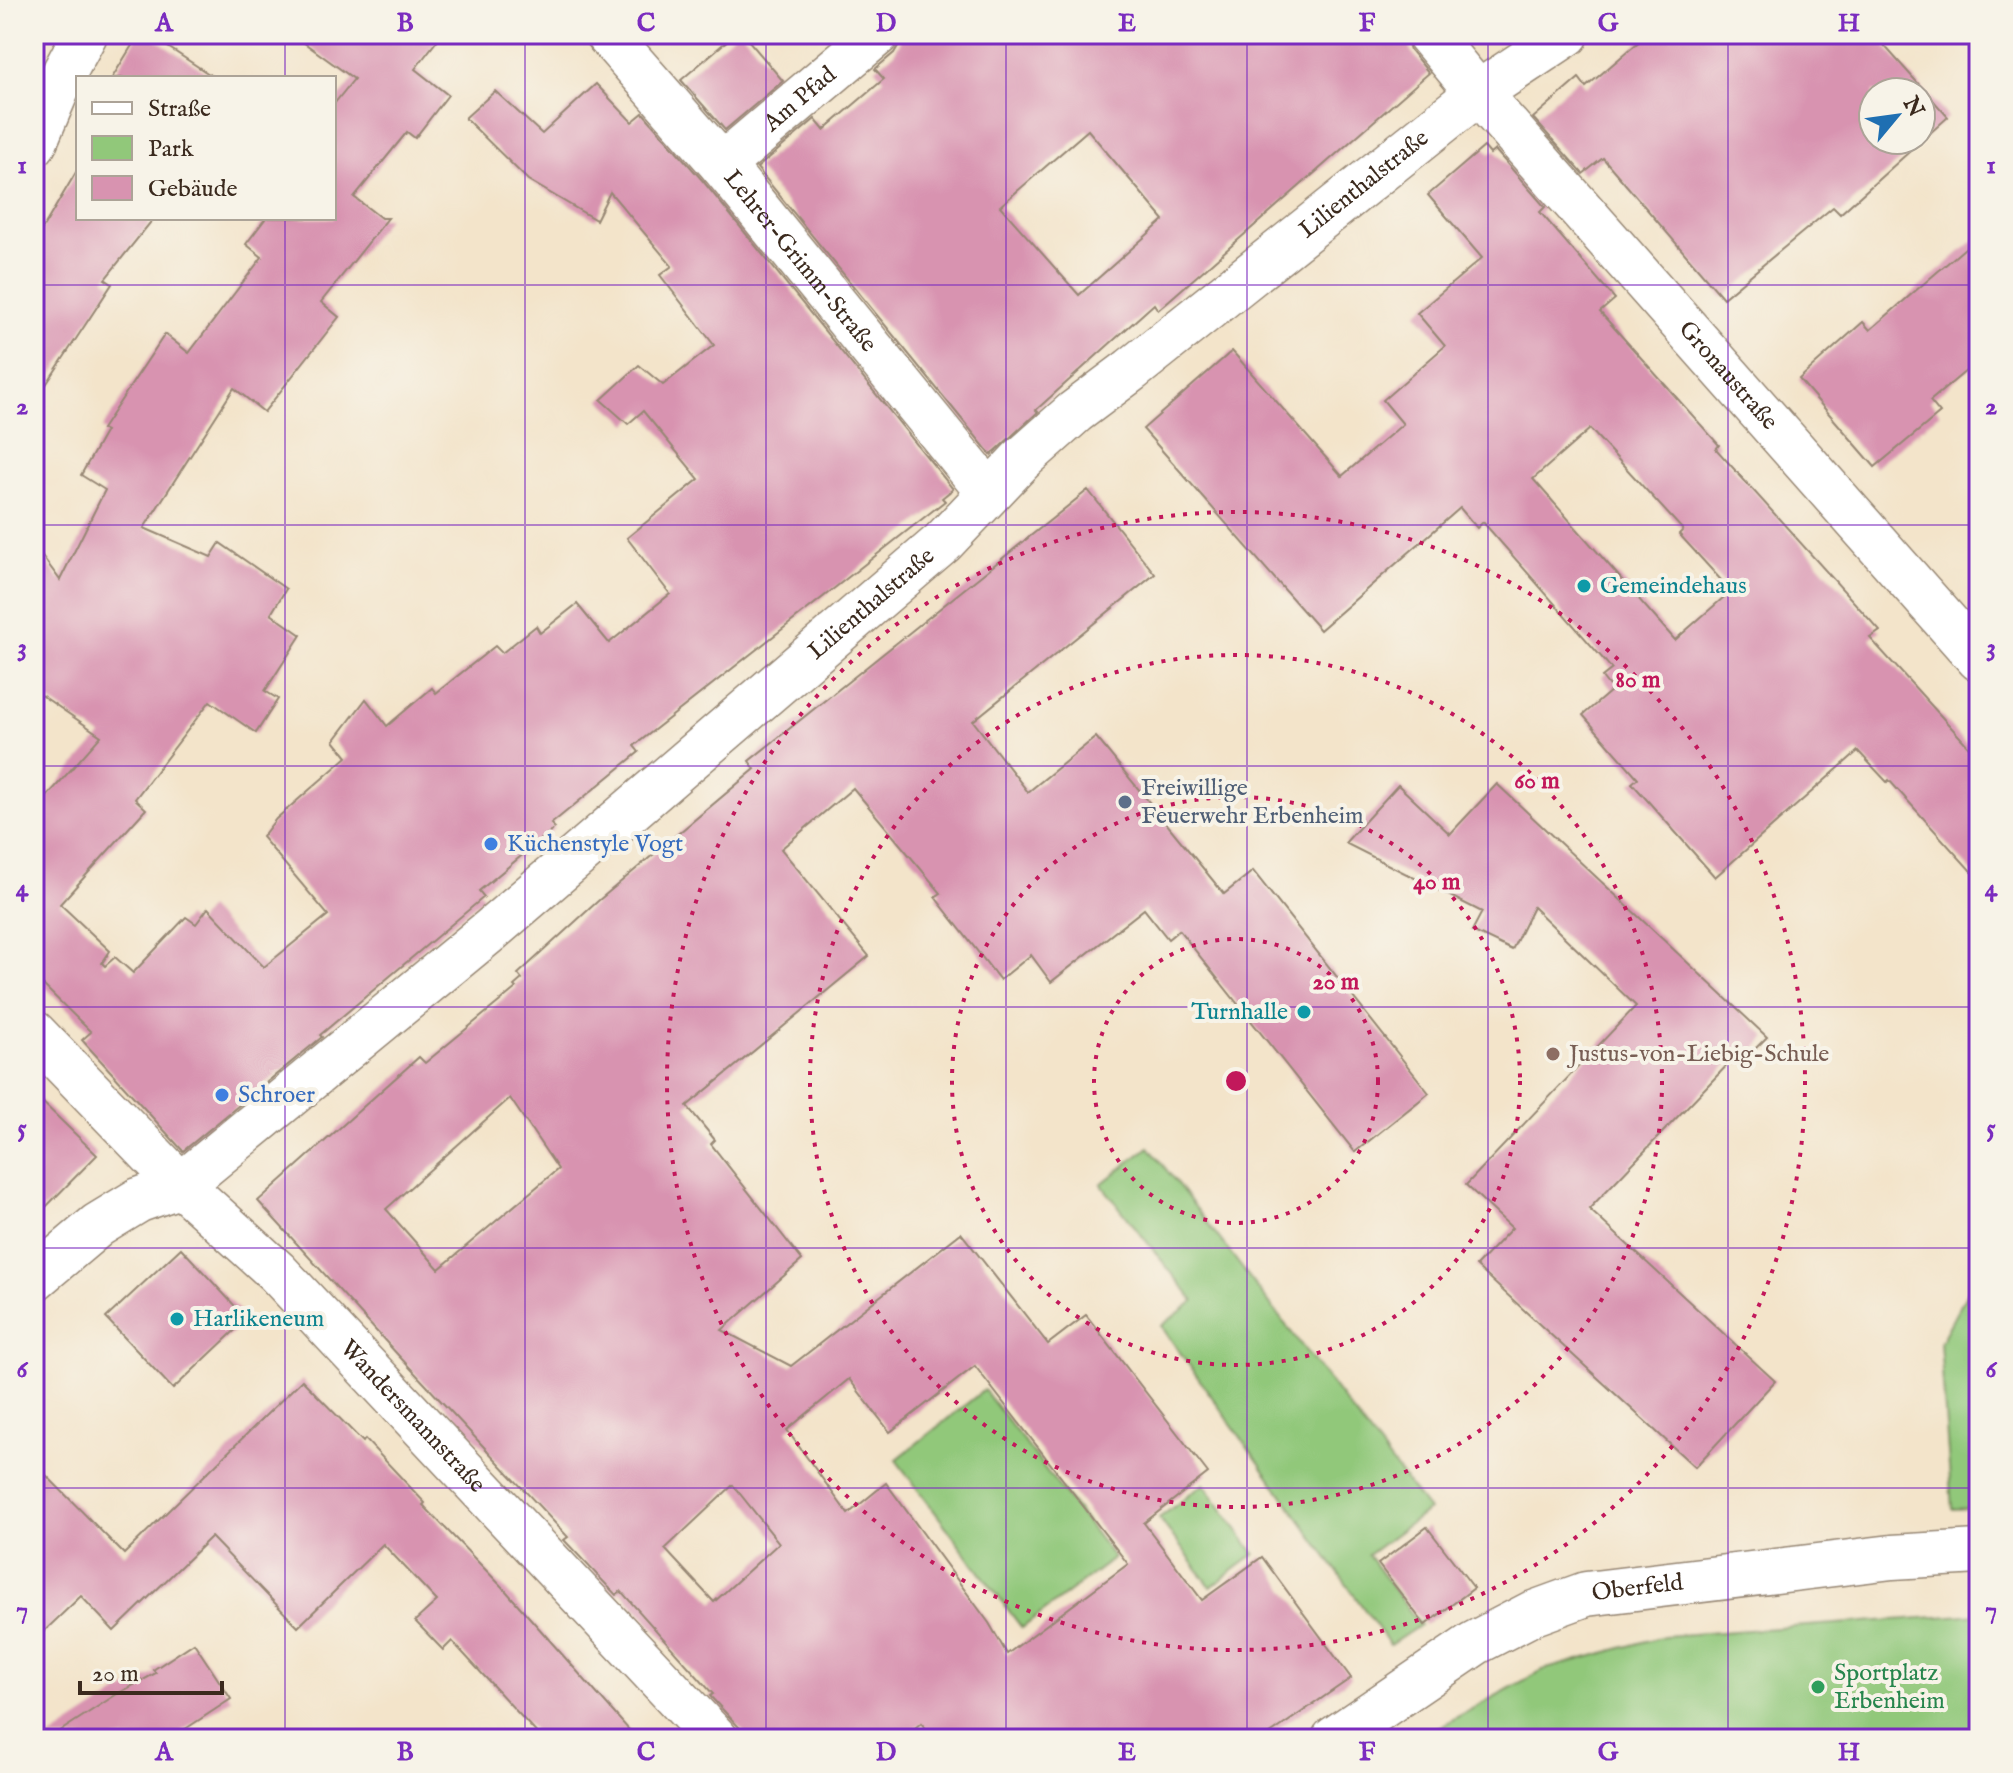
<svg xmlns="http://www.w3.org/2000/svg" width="2013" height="1773" font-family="'IM FELL English',serif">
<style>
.green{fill:#91c87a;stroke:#66794c;stroke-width:2}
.building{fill:#d893b0;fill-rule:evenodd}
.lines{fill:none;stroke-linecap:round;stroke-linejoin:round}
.street-casing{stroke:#978774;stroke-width:47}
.secondary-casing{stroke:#978774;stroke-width:47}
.street{stroke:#fff;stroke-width:44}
.secondary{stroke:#fff;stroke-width:44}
.grid{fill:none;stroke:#7b2cbf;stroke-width:2;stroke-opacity:0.55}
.ring{fill:none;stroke:#c2185b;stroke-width:4;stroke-dasharray:4 8}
.culture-dot{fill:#0f9aa8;stroke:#f7f3e8;stroke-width:3}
.service-dot{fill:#5c6f8a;stroke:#f7f3e8;stroke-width:3}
.shop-dot{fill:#3f7fe0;stroke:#f7f3e8;stroke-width:3}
.education-dot{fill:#8d6e63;stroke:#f7f3e8;stroke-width:3}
.leisure-dot{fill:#2e9e5b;stroke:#f7f3e8;stroke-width:3}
.labels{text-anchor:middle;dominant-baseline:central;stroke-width:8;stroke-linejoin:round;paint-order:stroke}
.street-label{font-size:24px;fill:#3b2a1e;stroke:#f7f3e8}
.culture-label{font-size:24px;fill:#0d838f;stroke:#f7f3e8;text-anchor:start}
.service-label{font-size:24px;fill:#4e5e75;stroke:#f7f3e8;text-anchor:start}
.shop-label{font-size:24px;fill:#366cbe;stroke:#f7f3e8;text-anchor:start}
.education-label{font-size:24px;fill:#785e54;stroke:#f7f3e8;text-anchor:start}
.leisure-label{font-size:24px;fill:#27864d;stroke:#f7f3e8;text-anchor:start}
.centre{fill:#c2185b;stroke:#f7f3e8;stroke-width:4}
.ring-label{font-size:24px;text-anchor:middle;font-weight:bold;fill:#c2185b;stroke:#f7f3e8;stroke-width:8;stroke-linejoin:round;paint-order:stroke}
.neatline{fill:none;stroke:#7b2cbf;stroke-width:3}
.grid-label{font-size:26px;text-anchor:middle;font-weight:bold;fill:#7b2cbf}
</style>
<rect width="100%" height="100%" fill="#f7f3e8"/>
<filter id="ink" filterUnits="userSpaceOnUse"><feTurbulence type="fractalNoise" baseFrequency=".0125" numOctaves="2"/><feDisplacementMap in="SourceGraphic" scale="16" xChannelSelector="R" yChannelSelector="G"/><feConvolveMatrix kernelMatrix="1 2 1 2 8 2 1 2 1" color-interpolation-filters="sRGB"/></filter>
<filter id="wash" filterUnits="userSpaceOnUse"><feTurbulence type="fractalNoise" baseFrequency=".006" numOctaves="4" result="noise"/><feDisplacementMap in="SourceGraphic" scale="32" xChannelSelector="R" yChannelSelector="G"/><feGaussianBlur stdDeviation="1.8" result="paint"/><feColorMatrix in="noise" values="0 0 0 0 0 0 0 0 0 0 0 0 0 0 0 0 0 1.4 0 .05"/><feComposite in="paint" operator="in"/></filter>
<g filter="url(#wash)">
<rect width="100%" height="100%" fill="#f3e4ca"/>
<g class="green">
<polygon points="1149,1147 1428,1510 1368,1555 1420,1625 1390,1645 1161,1326 1194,1301 1101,1184"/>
<polygon points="1979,1270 1979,1508 1952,1509 1940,1343"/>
<polygon points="984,1390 1114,1558 1022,1628 896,1460"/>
<polygon points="1204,1484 1255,1554 1211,1587 1159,1518"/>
<polygon points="1979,1614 1979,1739 1419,1738 1543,1670 1664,1636"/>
</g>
<g id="blocks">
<g class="building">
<polygon points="139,34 148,34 215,78 112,78"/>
<polygon points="292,34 442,34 415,69 448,95 415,138 407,132 354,197 381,218 388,218 321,302 339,317 264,412 234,388 144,528 211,557 220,543 286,589 271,614 301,635 265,691 278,699 256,733 210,701 135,799 146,809 60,904 110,951 102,963 105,966 115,957 133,973 186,917 196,924 208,908 264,967 328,915 262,837 276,819 347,757 334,741 366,699 387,726 432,688 436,693 495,646 502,653 536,626 540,633 577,604 609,643 670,594 627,538 699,479 643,411 628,424 601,400 639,365 663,385 714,345 660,275 672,266 610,192 596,220 528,180 465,118 495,91 542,134 596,84 632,122 643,113 703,181 953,489 942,498 945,501 634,746 639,752 551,824 555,828 479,891 484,897 320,1035 322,1037 183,1151 82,1040 91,1032 34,976 34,811 101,736 34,690 34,545 60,580 105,490 81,475 106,431 102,429 165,334 189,353 262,257 246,244 266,218 334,218 334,104 354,79"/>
<polygon points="735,34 743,34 783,81 725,130 681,80"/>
<path d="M901 34H1405L1410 50 1429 73 1158 310 1154 304 1036 410 1038 412 991 455 757 168 815 119 824 130 884 79 875 69 894 53 900 43ZM1088 130 1164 220 1079 295 1000 206Z"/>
<path d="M1648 34H1874L1948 117 1840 214 1833 207 1723 298 1603 158 1583 174 1533 118 1579 78 1586 87ZM1873 92H1921V140H1873Z"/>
<path d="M1484 147 1490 154 1495 150 1545 207 1540 212 1615 299 1600 312 1719 445 1716 449 1880 631 1870 638 1979 758V880L1889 780 1887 782 1858 751 1715 877 1632 783 1638 778 1583 715 1612 690 1602 677 1612 669 1483 522 1477 528 1460 508 1320 630 1143 429 1232 351 1342 476 1403 424 1383 400 1445 346 1417 313 1482 258 1428 195ZM1590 429 1683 530 1679 534 1731 591 1675 640 1533 479Z"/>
<polygon points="78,169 78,218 154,218 105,279 112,284 34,403 34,243"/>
<polygon points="1979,236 1979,360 1930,401 1940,413 1875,467 1799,379 1863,322 1870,330"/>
<path d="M1088 490 1155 574 973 721 1028 792 1096 737 1224 894 1253 871 1429 1093 1355 1152 1179 930 1168 939 1144 909 1051 982 1031 955 1000 980 935 897 941 893 853 788 781 849 869 956 687 1106 715 1140 711 1144 802 1260 722 1330 791 1366 961 1233 1048 1344 1086 1315 1208 1473 1144 1523 1202 1600 1262 1557 1351 1678 1263 1739H935L921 1723 902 1739H750L710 1696 713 1694 621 1591 616 1595 564 1540 568 1537 398 1355 258 1201 419 1057 425 1063 516 988 514 986 522 979 518 974 598 901 755 769 749 761ZM510 1098 558 1169 439 1269 386 1209ZM975 1366 1128 1564 1007 1654 989 1623 886 1483 848 1514 787 1430 849 1379 890 1432ZM733 1485 779 1543 714 1602 665 1549Z"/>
<polygon points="1497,784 1767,1037 1740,1064 1734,1058 1589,1209 1775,1381 1695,1467 1476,1266 1512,1228 1466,1185 1636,1006 1533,907 1512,950 1472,931 1482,912 1345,843 1398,785 1450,834"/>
<polygon points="34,1094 97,1155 34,1219"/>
<polygon points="181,1248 247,1319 173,1389 106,1318"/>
<polygon points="302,1380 363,1442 365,1439 425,1503 423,1505 506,1591 637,1739 542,1739 452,1641 443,1650 415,1621 437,1601 383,1544 298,1627 211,1537 114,1631 81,1596 34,1641 34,1463 124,1554"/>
<polygon points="1427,1527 1474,1588 1425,1625 1378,1564"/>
<polygon points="194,1643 231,1699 170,1739 48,1739 117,1694 156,1673 153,1670"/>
</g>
</g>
</g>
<g filter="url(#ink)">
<use href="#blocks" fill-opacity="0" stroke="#978774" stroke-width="2"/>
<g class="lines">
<defs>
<g id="street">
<path id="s1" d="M607 34 722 165 989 493"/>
<path id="s2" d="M1429 34 1478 93 1979 659"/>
<polyline points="34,144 65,71 85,34"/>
<path id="s3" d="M722 165 877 34"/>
<path id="s4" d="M34 1033 181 1185 491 930 942 543 1021 460 1075 412 1131 370 1478 93 1567 34"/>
</g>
<g id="secondary">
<path id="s5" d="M34 1279 98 1225 139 1200 181 1185 277 1272 716 1739"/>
<path id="s6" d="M1334 1739 1475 1643 1531 1614 1586 1594 1892 1557 1979 1552"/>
</g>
</defs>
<use href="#street" class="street-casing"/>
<use href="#secondary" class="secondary-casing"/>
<use href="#street" class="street"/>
<use href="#secondary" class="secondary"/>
</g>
</g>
<path class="grid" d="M285 34V78M525 34V1739M766 34V1739M1006 34V1739M1247 34V1739M1488 34V1739M1728 34V1739M285 218V1739M34 285H1979M34 525H1979M34 766H1979M34 1007H1979M34 1248H1979M34 1488H1979"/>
<g class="ring">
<circle cx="1236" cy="1081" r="142"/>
<circle cx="1236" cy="1081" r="284"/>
<circle cx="1236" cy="1081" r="426"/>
<circle cx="1236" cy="1081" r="569"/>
</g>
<g class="culture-dot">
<circle cx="1584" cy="586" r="8"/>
<circle cx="1304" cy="1012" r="8"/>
<circle cx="177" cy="1319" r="8"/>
</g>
<circle class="service-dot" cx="1125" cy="802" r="8"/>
<g class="shop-dot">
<circle cx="491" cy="844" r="8"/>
<circle cx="222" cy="1095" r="8"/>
</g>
<circle class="education-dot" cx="1553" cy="1054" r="8"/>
<circle class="leisure-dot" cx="1818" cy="1687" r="8"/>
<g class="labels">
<g class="street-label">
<text stroke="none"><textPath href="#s3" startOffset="102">Am Pfad</textPath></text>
<text stroke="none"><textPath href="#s4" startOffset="1762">Lilienthalstraße</textPath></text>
<text stroke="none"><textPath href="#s1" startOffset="298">Lehrer-Grimm-Straße</textPath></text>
<text stroke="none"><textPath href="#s2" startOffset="454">Gronaustraße</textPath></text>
<text stroke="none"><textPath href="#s4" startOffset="1114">Lilienthalstraße</textPath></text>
<text stroke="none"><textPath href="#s5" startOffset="504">Wandersmannstraße</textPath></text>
<text stroke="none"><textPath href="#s6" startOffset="344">Oberfeld</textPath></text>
</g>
<g class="culture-label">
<text x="1600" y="586">Gemeindehaus</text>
<text x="1288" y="1012" text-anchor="end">Turnhalle</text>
<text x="193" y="1319">Harlikeneum</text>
</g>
<g class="service-label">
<text x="1141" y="788">Freiwillige<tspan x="1141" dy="28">Feuerwehr Erbenheim</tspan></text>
</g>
<g class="shop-label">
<text x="507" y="844">Küchenstyle Vogt</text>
<text x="238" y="1095">Schroer</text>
</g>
<g class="education-label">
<text x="1569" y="1054">Justus-von-Liebig-Schule</text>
</g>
<g class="leisure-label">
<text x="1834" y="1673">Sportplatz<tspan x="1834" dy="28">Erbenheim</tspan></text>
</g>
</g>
<circle cx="1236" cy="1081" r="12" class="centre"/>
<g class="ring-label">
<text x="1638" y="687">80 m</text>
<text x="1537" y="788">60 m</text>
<text x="1437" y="889">40 m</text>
<text x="1336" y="989">20 m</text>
</g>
<rect width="2013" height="1773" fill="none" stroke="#f7f3e8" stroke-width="88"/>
<rect x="76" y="76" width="260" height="144" fill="#f7f3e8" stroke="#aca397" stroke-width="2"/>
<rect x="92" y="102" width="40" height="12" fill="#ffffff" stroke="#aca397" stroke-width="2"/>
<text x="148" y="116" font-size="24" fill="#3b2a1e">Straße</text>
<rect x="92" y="136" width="40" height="24" fill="#91c87a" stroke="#aca397" stroke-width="2"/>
<text x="148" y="156" font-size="24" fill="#3b2a1e">Park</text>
<rect x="92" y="176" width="40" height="24" fill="#d893b0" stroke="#aca397" stroke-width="2"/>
<text x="148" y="196" font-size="24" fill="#3b2a1e">Gebäude</text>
<g transform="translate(1897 116) rotate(61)"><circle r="38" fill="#f7f3e8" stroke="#aca397" stroke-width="2"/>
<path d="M0-6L14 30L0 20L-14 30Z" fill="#1f6fb2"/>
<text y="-12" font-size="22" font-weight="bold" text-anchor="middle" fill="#3b2a1e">N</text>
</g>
<path d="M80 1681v12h142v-12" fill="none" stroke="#3b2a1e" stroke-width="4"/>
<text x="92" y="1681" font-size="24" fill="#3b2a1e" stroke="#f7f3e8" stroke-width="6" paint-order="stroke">20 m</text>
<rect x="44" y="44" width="1925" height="1685" class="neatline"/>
<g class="grid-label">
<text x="164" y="31">A</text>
<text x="405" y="31">B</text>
<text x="646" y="31">C</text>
<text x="886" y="31">D</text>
<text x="1127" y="31">E</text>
<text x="1367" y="31">F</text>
<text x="1608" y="31">G</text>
<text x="1849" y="31">H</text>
<text x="22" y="173">1</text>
<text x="1991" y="173">1</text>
<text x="22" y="414">2</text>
<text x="1991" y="414">2</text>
<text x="22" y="655">3</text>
<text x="1991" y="655">3</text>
<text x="22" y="896">4</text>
<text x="1991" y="896">4</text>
<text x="22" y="1136">5</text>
<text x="1991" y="1136">5</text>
<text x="22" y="1377">6</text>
<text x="1991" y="1377">6</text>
<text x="22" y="1618">7</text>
<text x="1991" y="1618">7</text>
<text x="164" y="1760">A</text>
<text x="405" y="1760">B</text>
<text x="646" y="1760">C</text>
<text x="886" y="1760">D</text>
<text x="1127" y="1760">E</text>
<text x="1367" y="1760">F</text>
<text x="1608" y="1760">G</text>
<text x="1849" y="1760">H</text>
</g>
</svg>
